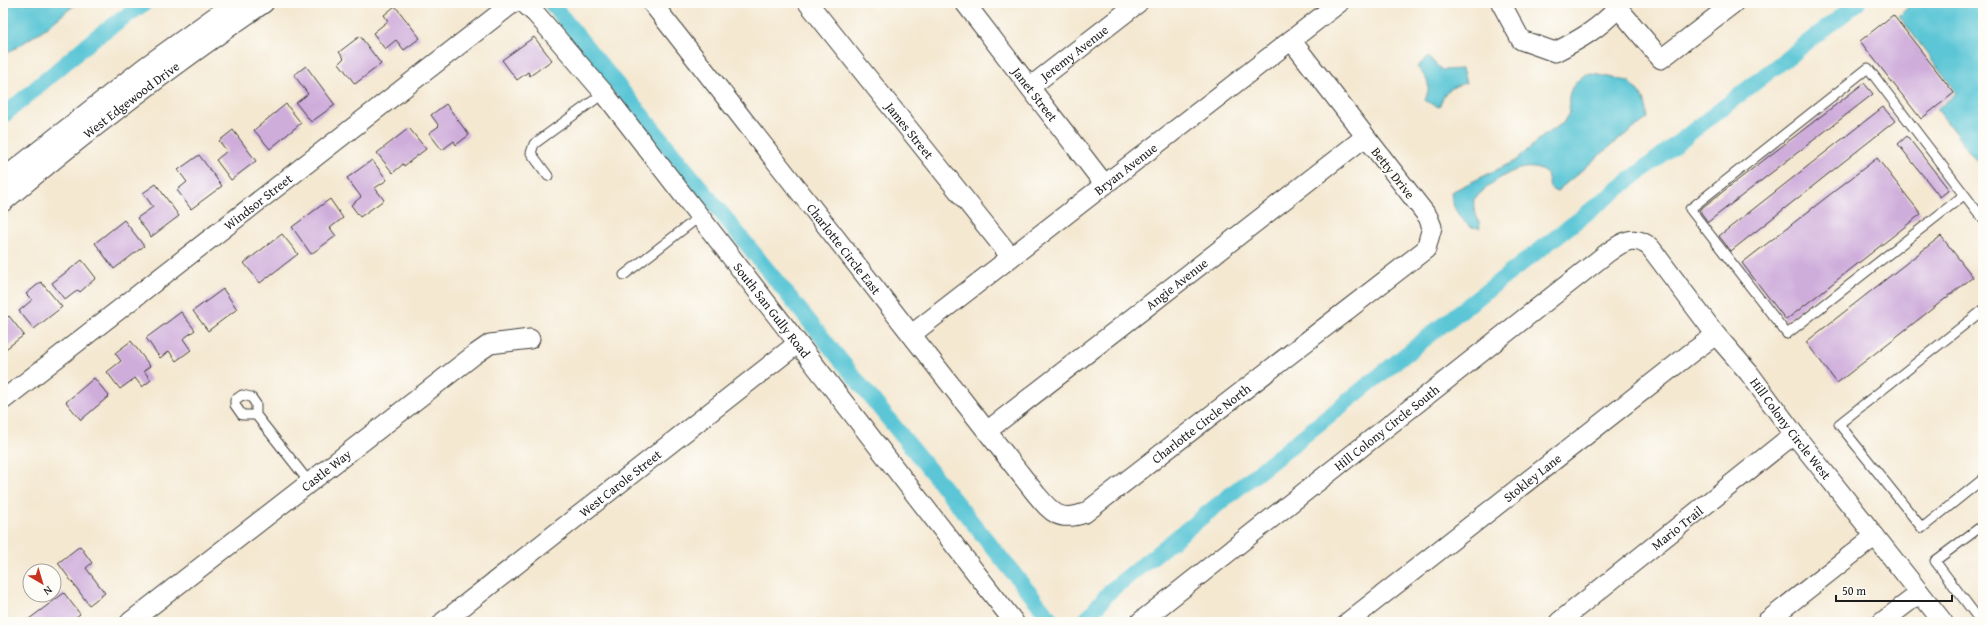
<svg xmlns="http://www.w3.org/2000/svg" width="1986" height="625" font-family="'Gentium Book Plus',serif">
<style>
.water{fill:#5cc6d6;stroke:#3c7179}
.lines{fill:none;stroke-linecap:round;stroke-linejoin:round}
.canal{stroke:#5cc6d6;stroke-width:16}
.building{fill:#cfaddb}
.service-casing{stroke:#3c3b37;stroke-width:11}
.minor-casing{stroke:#3c3b37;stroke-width:21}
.service{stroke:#fff;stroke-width:9}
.minor{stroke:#fff;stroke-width:19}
.labels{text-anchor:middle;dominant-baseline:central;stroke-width:3.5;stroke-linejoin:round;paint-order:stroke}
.street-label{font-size:13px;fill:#1c1c1c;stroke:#fdfcf7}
</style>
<rect width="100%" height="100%" fill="#fdfcf7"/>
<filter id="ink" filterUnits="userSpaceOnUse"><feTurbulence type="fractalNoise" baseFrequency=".025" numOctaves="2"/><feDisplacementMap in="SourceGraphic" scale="8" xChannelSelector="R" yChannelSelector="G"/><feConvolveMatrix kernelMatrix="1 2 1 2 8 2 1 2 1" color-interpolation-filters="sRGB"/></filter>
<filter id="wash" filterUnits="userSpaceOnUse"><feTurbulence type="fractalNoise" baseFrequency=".012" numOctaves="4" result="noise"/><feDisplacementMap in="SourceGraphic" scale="16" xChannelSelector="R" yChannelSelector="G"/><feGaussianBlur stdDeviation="0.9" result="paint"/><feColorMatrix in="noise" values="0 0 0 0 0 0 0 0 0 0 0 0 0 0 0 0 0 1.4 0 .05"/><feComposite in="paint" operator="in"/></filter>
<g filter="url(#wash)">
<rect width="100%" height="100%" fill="#f4e8d1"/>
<g class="water">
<polygon points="3,3 77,3 46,28 3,56"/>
<polygon points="1912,3 1983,3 1983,170 1937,109 1957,93 1899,16"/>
<path d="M1428 57 1442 70 1462 69 1466 83C1451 86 1444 92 1439 107L1425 101C1431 84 1429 81 1417 67Z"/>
<path d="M1586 74C1601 74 1614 79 1629 81L1644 98 1648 118 1613 144 1556 192 1550 188 1547 174C1524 155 1491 183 1474 199 1472 214 1479 215 1480 228L1470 227C1458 216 1452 208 1451 192L1515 161 1543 136 1563 123 1570 111C1566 95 1571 84 1586 74Z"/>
</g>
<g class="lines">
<g class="canal">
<polyline points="551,3 1053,622"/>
<polyline points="3,116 96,37 145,3"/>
<polyline points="1084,622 1111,590 1440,327 1858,3"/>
</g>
</g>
<g id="blocks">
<g class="building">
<polygon points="395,6 420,38 404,50 396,40 385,49 373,33 388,21 384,15"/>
<polygon points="1893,15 1954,93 1921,119 1860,41"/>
<polygon points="360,36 381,64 355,84 339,63 344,58 339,52"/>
<polygon points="534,37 552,60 530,76 528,72 517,80 502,60"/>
<polygon points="306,66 335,105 311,122 296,103 308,94 294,75"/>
<polygon points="1864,83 1873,94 1708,222 1699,210"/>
<polygon points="286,104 301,123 270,149 254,130"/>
<polygon points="446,104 469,135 456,145 454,141 442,150 429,133 439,126 431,115"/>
<polygon points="1883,107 1895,121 1731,251 1719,236"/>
<polygon points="409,128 426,149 404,166 403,164 393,173 377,153"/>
<polygon points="233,130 256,161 231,180 216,160 227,151 219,141"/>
<polygon points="1907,136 1949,190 1940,197 1898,144"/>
<polygon points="199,155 222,186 191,209 177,190 187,182 178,170"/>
<polygon points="1877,158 1921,214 1786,320 1742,263"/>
<polygon points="372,160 387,180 375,188 384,200 360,217 351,205 361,197 347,178"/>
<polygon points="156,184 179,216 151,237 137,218 153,207 143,193"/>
<polygon points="330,199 343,218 330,228 336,236 311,254 292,227"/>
<polygon points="124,220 144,246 114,269 95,243"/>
<polygon points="282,234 298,254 260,283 244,263"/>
<polygon points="1941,236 1973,277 1837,383 1806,342"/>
<polygon points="82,260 96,278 80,292 78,290 65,300 52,283"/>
<polygon points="41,282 62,307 34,329 19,311 32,300 26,294"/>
<polygon points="223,289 237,309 208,331 193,311"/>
<polygon points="181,312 195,330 183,339 191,350 176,361 169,351 160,358 146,338"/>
<polygon points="9,316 24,335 3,351 3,321"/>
<polygon points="131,341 150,366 144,371 151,380 142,387 135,378 120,389 107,372 121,361 115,353"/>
<polygon points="94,378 109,396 81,420 66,402"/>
<polygon points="80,546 92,563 86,568 105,593 89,605 58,563"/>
<polygon points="64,593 80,614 69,622 25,622"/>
</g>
</g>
</g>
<g filter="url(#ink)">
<use href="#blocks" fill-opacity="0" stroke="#3c3b37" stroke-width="1"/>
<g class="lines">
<defs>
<g id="service">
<polyline points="548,176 531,153 534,144 604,93"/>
<polyline points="1964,195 1787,334 1690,209 1868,68 1983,219"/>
<polyline points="624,275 699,217"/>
<polyline points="1983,310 1839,424 1922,528 1983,479"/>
<polyline points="256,415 242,415 235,405 235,400 242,395 251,397 256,404 256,415 309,482"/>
<polyline points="1981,622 1935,561 1983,525"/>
</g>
<g id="minor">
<path id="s1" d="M524 3 536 14 604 93 1014 622"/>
<path id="s2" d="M652 3 1036 494C1052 513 1059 522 1085 513L1426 249 1432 227 1428 217 1291 40"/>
<path id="s3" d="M808 3 1011 257"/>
<path id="s4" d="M965 3 1105 185"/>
<path d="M1501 3 1521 40 1555 52C1581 39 1598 29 1618 8"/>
<polyline points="1614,3 1661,59 1734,3"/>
<path id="s5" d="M1030 87 1138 3"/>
<polyline points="3,179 145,67 234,3"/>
<path id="s6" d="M3 202C87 131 173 65 264 3"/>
<path id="s7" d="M912 334 1339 3"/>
<path id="s8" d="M3 400 513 3"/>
<path id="s9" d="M987 431 1365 137"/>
<path id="s10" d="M130 622 474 355 490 344 530 339"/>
<path id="s11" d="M443 622 797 344"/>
<path id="s12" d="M1140 622 1606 254C1621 243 1633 233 1650 247L1716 335 1749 373 1794 434 1943 622"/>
<path id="s13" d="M1348 622 1692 352 1716 335"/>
<path id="s14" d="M1559 622 1794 434"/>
<polyline points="1766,622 1875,536"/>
<polyline points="1882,622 1920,593"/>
</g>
</defs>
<use href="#service" class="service-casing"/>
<use href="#minor" class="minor-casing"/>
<use href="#service" class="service"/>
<use href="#minor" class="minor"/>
</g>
</g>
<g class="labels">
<g class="street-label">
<text stroke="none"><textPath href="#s5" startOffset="56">Jeremy Avenue</textPath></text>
<text stroke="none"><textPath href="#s4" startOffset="115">Janet Street</textPath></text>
<text stroke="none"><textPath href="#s6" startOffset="164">West Edgewood Drive</textPath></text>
<text stroke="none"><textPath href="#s3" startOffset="163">James Street</textPath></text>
<text stroke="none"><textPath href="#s7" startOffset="270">Bryan Avenue</textPath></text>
<text transform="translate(1393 173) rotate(52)">Betty Drive</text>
<text stroke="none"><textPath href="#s8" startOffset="323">Windsor Street</textPath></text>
<text stroke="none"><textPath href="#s2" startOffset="312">Charlotte Circle East</textPath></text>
<text stroke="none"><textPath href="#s9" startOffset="240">Angie Avenue</textPath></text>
<text stroke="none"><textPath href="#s1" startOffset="395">South San Gully Road</textPath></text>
<text stroke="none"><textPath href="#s2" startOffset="828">Charlotte Circle North</textPath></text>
<text stroke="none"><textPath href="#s12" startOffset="314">Hill Colony Circle South</textPath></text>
<text stroke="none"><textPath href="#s12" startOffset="873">Hill Colony Circle West</textPath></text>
<text stroke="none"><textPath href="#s10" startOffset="248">Castle Way</textPath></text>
<text stroke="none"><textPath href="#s13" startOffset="234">Stokley Lane</textPath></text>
<text stroke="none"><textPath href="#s11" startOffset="225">West Carole Street</textPath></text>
<text stroke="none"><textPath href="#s14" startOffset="151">Mario Trail</textPath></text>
</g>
</g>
<rect width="1986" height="625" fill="none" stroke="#fdfcf7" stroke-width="16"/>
<g transform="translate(42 583) rotate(142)"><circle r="19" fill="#fdfcf7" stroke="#a3a29f"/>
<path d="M0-3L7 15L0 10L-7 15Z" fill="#c8321e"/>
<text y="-6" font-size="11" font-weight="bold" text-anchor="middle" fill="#1c1c1c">N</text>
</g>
<path d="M1836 595v6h116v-6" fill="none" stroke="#1c1c1c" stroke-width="2"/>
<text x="1842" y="595" font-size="12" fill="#1c1c1c" stroke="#fdfcf7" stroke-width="3" paint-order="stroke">50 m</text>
</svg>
